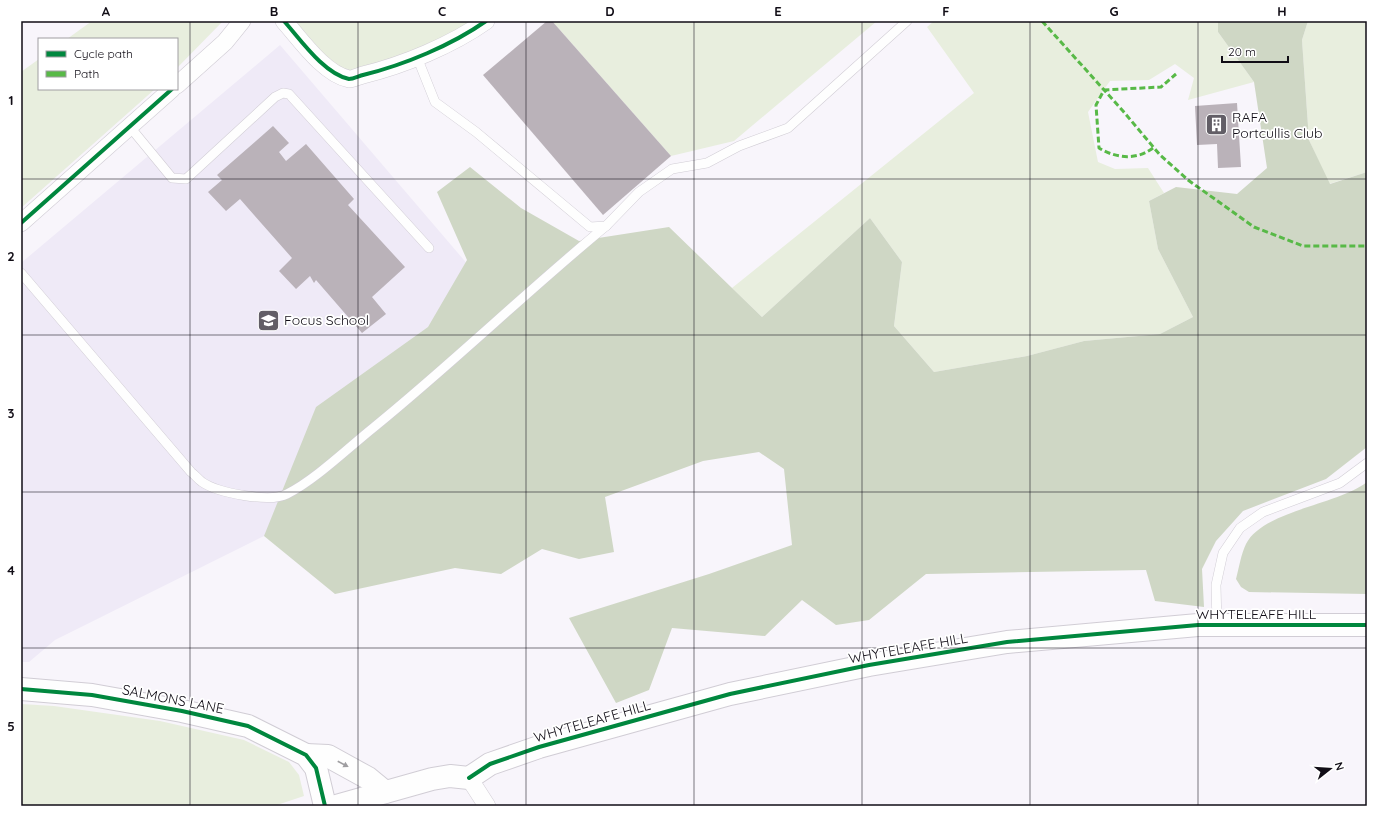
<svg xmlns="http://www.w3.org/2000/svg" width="1388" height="827" font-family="Quicksand,sans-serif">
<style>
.built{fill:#efeaf7}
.green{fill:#e8eede}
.forest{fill:#cfd7c5}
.building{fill:#bab2b9}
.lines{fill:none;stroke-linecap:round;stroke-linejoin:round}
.lane-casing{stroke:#d1cdd5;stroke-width:10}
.street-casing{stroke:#d1cdd5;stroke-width:18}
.secondary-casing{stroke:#d1cdd5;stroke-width:24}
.lane{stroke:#fefefe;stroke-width:9}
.street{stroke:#fefefe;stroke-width:17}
.secondary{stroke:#fefefe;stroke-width:22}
.quiet{stroke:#58b947;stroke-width:3;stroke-dasharray:6 3;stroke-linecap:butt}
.cycleway-casing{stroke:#fff;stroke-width:6}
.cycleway{stroke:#00873e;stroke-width:4}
.oneway{fill:#9f9ea1}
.grid{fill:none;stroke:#110d16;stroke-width:1;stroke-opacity:0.55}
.labels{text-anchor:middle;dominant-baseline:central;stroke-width:3.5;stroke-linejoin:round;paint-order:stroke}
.poi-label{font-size:14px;fill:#110d16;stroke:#fff;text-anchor:start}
.street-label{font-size:14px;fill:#110d16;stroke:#fff}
.neatline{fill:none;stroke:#110d16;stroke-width:1.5}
.grid-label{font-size:13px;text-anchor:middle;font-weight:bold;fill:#110d16}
</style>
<rect width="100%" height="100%" fill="#f8f5fb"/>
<polygon class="built" points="280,45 564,377 264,536 55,640 29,662 21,662 21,263"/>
<g class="green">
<polygon points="92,21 223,21 177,68 177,39 67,39"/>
<polygon points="284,21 486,21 349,79"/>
<polygon points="552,21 877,21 734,141 671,156"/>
<polygon points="934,21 1218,21 1218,32 1254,82 1188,100 1194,78 1175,64 1149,80 1110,81 1088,112 1098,162 1115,169 1148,168 1164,193 1149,201 1158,249 1193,317 1160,334 1084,341 1027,356 934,372 894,326 902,262 870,218 762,317 732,288 974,93 927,27"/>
<polygon points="1308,21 1367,21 1367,172 1329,184 1309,140 1302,40"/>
<polygon points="39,59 39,89 155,89 21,208 21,72"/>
<polygon points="21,704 54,706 160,721 244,740 289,762 299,775 304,796 274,806 21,806"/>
</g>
<g class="forest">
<polygon points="1218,21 1308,21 1302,40 1309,140 1330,184 1367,172 1367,447 1326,479 1243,511 1216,541 1202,569 1204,607 1155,601 1146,570 926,574 869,620 836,625 802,600 765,636 672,628 649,690 616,703 569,618 709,574 792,545 784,469 759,452 703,461 605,497 614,552 579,559 542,549 501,574 455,568 335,594 264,536 316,407 428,327 467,260 437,192 470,167 521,208 579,241 669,227 762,317 870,218 902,262 894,326 934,372 1027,356 1084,341 1160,334 1193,317 1158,249 1149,201 1176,187 1237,194 1267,168 1254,82 1218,32"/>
<path d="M1367 482V594L1249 592 1241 587 1236 579C1239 568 1241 554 1246 544 1262 511 1337 505 1367 482Z"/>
</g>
<g class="building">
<polygon points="547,21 552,21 671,156 603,215 483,75"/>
<polygon points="1237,103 1241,167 1218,168 1217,144 1197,145 1195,106"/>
<polygon points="273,126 289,143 279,152 286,161 306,144 354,199 348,205 405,267 372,297 386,314 362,333 316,280 314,283 310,276 296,289 279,271 292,258 240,199 226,211 208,192 222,180 217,175"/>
</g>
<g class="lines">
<defs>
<g id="lane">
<polyline points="417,57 435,102 476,132 590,227 606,226 639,192 672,169 707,163 739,146 788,128 907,21"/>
<polyline points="130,127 172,178 186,179 275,97 283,93 289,94 429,248"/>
<path d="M21 273 191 472C195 475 198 479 202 482 218 493 270 503 287 494 315 480 348 448 373 428 453 363 527 291 606 226"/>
<polyline points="1217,625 1216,585 1223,553 1240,528 1263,512 1340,483 1367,463"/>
</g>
<g id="street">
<path d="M284 21C300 39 324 74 349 79 353 79 359 76 363 75 404 65 452 45 486 21"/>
<polyline points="177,85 225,42 242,21"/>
<polyline points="21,223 172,89"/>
<polyline points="469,778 487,806"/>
</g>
<g id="secondary">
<polyline points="21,689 92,695 182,711 248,726 306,755 316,768 325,806"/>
<polyline points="306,755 328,756 368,778 385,792"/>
<polyline points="336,806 432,779 450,776 469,778 490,764 539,747 730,694 869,665 1007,642 1198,625 1367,625"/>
</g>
</defs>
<use href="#lane" class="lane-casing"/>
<use href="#street" class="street-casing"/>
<use href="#secondary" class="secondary-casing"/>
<use href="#lane" class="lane"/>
<use href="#street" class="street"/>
<use href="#secondary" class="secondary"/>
<g class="quiet">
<polyline points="1042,21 1123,111 1160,155 1188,180 1254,227 1303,246 1367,246"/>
<path d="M1153 148C1137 160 1117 159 1099 148L1096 105 1104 90 1161 87 1176 74"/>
</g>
<defs>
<g id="cycleway">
<path d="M284 21C300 39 324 74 349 79 353 79 359 76 363 75 404 65 452 45 486 21"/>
<polyline points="21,223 172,89"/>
<polyline points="21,689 92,695 182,711 248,726 306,755 316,768 325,806"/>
<polyline points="469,778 490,764 539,747 730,694 869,665 1007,642 1198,625 1367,625"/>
</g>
</defs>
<use href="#cycleway" class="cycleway-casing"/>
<use href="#cycleway" class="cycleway"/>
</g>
<defs><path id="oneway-solid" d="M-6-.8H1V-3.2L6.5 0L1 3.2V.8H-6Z"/></defs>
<use class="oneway" href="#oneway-solid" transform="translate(343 764) rotate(28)"/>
<path class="grid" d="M190 21V806M358 21V806M526 21V806M694 21V806M862 21V806M1030 21V806M1198 21V806M21 179H1367M21 335H1367M21 492H1367M21 648H1367"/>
<defs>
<symbol id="building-square" viewBox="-11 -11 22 22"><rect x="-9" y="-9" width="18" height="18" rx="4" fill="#625e66" stroke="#fff"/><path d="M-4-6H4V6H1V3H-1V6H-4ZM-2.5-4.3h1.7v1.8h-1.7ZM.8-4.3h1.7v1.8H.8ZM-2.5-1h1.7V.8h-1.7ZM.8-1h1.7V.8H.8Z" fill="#fff"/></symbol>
<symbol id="school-square" viewBox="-11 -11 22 22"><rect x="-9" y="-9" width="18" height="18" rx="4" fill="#625e66" stroke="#fff"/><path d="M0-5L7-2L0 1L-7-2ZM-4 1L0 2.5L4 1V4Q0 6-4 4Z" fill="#fff"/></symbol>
</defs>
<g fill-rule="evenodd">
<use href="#building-square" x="1204" y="112" width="25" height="25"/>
<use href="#school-square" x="256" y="308" width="25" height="25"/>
</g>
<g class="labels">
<g class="poi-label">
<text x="1232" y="117">RAFA<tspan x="1232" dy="16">Portcullis Club</tspan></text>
<text x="284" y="320">Focus School</text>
</g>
<g class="street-label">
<text x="1256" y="614">WHYTELEAFE HILL</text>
<text transform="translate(908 648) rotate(-10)">WHYTELEAFE HILL</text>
<text transform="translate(173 699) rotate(11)">SALMONS LANE</text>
<text transform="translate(592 721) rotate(-16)">WHYTELEAFE HILL</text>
</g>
</g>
<rect width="1388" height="827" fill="none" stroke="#ffffff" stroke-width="44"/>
<rect x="38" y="38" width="140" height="52" fill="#ffffff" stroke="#a09ea2"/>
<rect x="46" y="51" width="20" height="6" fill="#00873e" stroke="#a09ea2"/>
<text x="74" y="58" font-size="12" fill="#110d16">Cycle path</text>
<rect x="46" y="71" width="20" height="6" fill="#58b947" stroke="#a09ea2"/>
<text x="74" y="78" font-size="12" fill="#110d16">Path</text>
<g transform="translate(1330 769) rotate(73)" stroke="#ffffff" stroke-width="3" paint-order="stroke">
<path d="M0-3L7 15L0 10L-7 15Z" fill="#110d16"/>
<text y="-6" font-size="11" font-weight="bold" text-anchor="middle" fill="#110d16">N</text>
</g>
<path d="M1222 56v6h66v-6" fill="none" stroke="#110d16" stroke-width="2"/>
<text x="1228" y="56" font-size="12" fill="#110d16" stroke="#ffffff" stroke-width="3" paint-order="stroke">20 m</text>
<rect x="22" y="22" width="1344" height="783" class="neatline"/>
<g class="grid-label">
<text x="106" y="16">A</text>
<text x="274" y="16">B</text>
<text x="442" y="16">C</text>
<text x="610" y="16">D</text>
<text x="778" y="16">E</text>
<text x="946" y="16">F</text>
<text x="1114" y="16">G</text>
<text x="1282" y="16">H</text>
<text x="11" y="105">1</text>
<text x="11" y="261">2</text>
<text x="11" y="418">3</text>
<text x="11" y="575">4</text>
<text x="11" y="731">5</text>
</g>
</svg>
